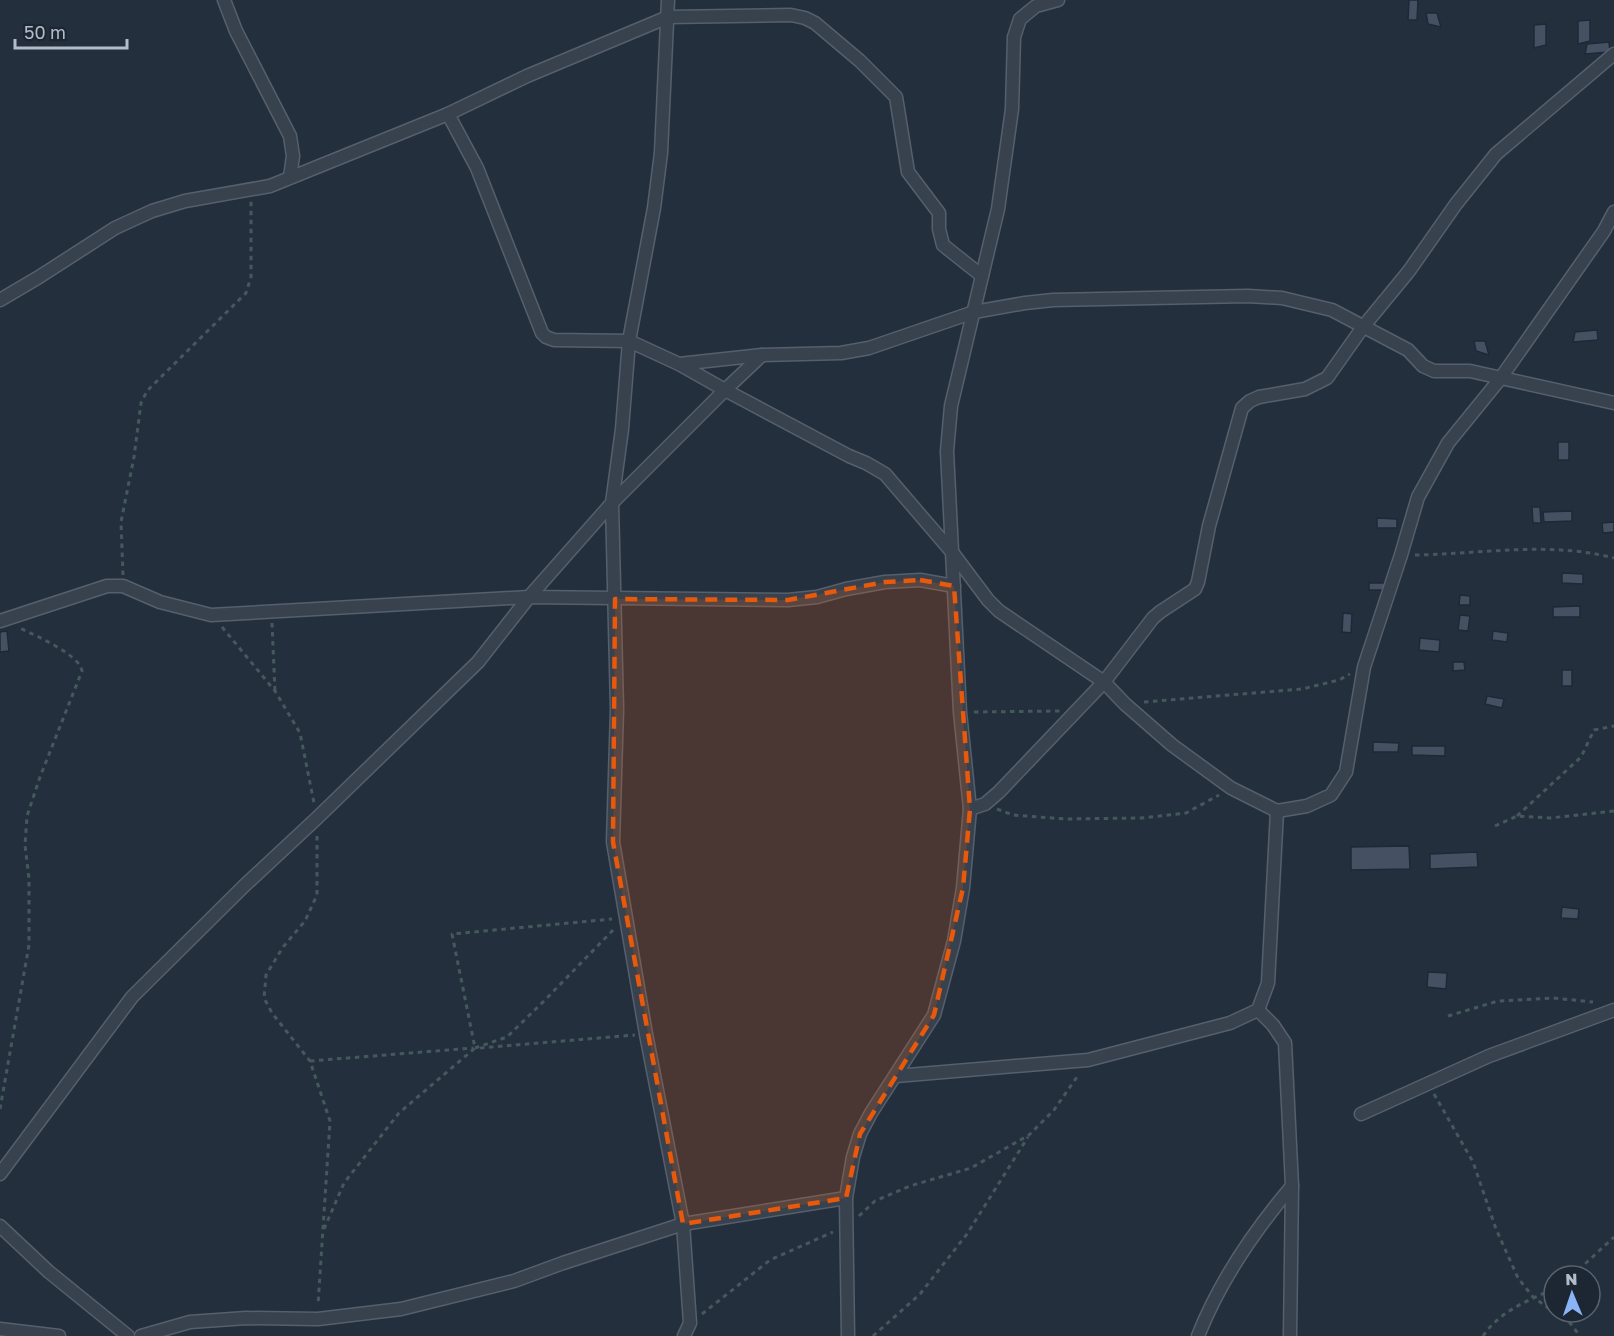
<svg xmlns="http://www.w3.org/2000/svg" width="1614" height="1336" font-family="'Golos Text',sans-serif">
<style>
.building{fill:#455162;stroke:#1f2835;stroke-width:1.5}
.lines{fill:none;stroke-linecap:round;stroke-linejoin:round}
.street-casing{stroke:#565f6c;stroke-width:15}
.path{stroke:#44595c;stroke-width:3;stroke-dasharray:4.5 4.5;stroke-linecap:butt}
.street{stroke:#38414e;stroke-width:12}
.marked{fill:#e8590c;fill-opacity:0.2;stroke:#e8590c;stroke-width:4.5;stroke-dasharray:12 8;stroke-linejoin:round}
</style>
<rect width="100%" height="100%" fill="#242f3e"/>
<g class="building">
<polygon points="1409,0 1418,0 1417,20 1408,20"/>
<polygon points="1426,13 1437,13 1441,27 1428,24"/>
<polygon points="1590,20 1590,41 1578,44 1578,21"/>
<polygon points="1546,24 1546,45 1534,48 1534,25"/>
<polygon points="1609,42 1610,52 1585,54 1587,44"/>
<polygon points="1597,330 1598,340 1573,342 1575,332"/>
<polygon points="1474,341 1485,341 1489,355 1476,351"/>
<rect x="1558" y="442" width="11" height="18"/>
<polygon points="1532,507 1540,507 1541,523 1533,523"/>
<polygon points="1572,511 1572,521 1544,522 1543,512"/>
<polygon points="1377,518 1397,519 1397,528 1377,528"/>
<polygon points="1614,522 1614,532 1603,533 1602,523"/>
<polygon points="1562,573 1583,574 1583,584 1562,583"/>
<rect x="1369" y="583" width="17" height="7"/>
<polygon points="1460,595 1470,596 1470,605 1459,605"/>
<polygon points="1580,606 1580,617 1553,617 1553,607"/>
<polygon points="1343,613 1352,614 1351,633 1342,632"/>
<polygon points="1460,615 1470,616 1468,631 1458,630"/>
<polygon points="7,631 9,651 0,652 0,632"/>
<polygon points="1493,631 1508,633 1507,642 1492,640"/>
<polygon points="1420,638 1440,640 1439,652 1419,650"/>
<polygon points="1453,662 1464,662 1465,670 1453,671"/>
<rect x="1562" y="670" width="10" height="16"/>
<polygon points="1487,696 1504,699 1502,708 1485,704"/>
<polygon points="1373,742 1399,743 1398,752 1373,752"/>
<polygon points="1412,746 1445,746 1445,756 1412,755"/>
<polygon points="1409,846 1410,869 1351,870 1351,847"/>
<polygon points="1477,852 1478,867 1430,869 1430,854"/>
<polygon points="1562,907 1579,909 1578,919 1561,918"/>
<polygon points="1428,972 1447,973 1446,989 1427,987"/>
</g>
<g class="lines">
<defs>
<g id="street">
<polyline points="224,0 236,31 290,136 293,156 290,177"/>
<polyline points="668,0 661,153 654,208 629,341 622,429 612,503 617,709 613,842 646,1034 683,1224 690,1323 684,1336"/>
<polyline points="448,114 477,168 542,333 546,337 554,340 629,341 679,364 725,390 849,456 866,463 885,474 952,552 988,600 999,611 1104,682 1125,704 1172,745 1231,788 1277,811 1307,806 1331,795 1346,772 1364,667 1401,555 1418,497 1448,443 1500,379 1604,231 1614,212"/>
<polyline points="0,300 39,277 115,228 152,211 185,201 270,186 448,114 527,76 668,17 791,15 805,18 815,23 860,61 896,97 908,172 939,213 939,229 943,245 982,276"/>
<polyline points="679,364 762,355 841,353 869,348 974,312 1025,303 1053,300 1248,296 1282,298 1332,310 1408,350 1423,366 1434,371 1470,371 1614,403"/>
<polyline points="0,621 107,586 123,586 160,602 211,615 529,597 788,600 817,597 846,589 885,582 920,580 954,586"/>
<polyline points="970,809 985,804 999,792 1104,682 1153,618 1160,612 1195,589 1198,582 1209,526 1242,408 1250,401 1259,397 1305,389 1327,378 1363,327 1409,271 1456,204 1496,154 1614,54"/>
<polyline points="1258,1010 1273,1025 1285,1043 1292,1186 1290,1336"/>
<polyline points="896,1076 1088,1060 1230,1023 1258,1010 1268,983 1277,811"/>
<polyline points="1361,1114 1489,1056 1614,1010"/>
<polyline points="0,1174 132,997 244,886 317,818 478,662 529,597 612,503 725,390 762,355"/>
<polyline points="0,1226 49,1272 128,1336"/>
<polyline points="0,1329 59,1336"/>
<polyline points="141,1336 190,1322 246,1318 318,1319 401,1309 514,1281 563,1263 683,1224 846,1198"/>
<polyline points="848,1336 846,1198 853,1157 860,1134 871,1113 934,1015 954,941 963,888 970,809 960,712 947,451 951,406 998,209 1012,109 1014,37 1020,19 1036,6 1058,0"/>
<path d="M1198 1336C1220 1280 1254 1231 1292 1186"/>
</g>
</defs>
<use href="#street" class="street-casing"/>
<g class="path">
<path d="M1415 555C1482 554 1548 541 1614 558"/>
<polyline points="123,575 121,522 134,457 141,403 147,391 157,381 246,293 251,277 251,201"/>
<polyline points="272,623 275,691"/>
<polyline points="222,627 275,691 300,733 314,803"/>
<polyline points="1144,702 1302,689 1339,680 1350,674"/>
<polyline points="974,712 1060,711"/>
<polyline points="997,809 1013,815 1065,819 1141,818 1186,813 1219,795"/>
<polyline points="1517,816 1581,757 1594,730 1614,726"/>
<polyline points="1495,826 1517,816 1550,818 1614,811"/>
<polyline points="317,836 317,895 305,921 283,947 266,975 264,998 272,1013 310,1061 330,1121 318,1305"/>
<polyline points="1448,1016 1498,1001 1553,998 1593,1002"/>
<polyline points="475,1048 507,1037 544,1001 615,928"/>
<polyline points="480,1048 635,1035"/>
<polyline points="310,1061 473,1048"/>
<polyline points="1434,1094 1473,1162 1496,1229 1518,1278 1533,1297 1554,1312"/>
<path d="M0 1109 29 945V879L25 845 27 816 40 777 82 671C79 654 36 636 20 628"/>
<polyline points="859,1216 875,1201 910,1186 971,1168 1029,1135 1054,1110 1079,1074"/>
<polyline points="324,1229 344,1183 399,1113 475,1048 452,934 612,919"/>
<polyline points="1572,1276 1614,1237"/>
<polyline points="1554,1312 1570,1323 1580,1336"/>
<polyline points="702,1314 770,1260 833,1232"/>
<polyline points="873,1336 920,1294 967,1234 1028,1137"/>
<path d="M1483 1336C1499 1312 1528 1300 1554 1289"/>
</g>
<use href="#street" class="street"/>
</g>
<path class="marked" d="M920 580 954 586 970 809 963 888 934 1015 860 1134 846 1198 683 1224 613 842 615 599 788 600 885 582Z"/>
<g transform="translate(1572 1294) rotate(358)"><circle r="28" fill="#1d2633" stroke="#59626f" stroke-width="1.5"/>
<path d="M0-4.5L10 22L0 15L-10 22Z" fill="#8ab4f8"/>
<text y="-9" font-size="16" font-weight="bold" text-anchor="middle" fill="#b4bcc9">N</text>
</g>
<path d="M15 39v9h112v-9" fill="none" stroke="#b4bcc9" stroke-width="3"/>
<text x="24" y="39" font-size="18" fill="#b4bcc9" stroke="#1d2633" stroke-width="4.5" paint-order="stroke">50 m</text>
</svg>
